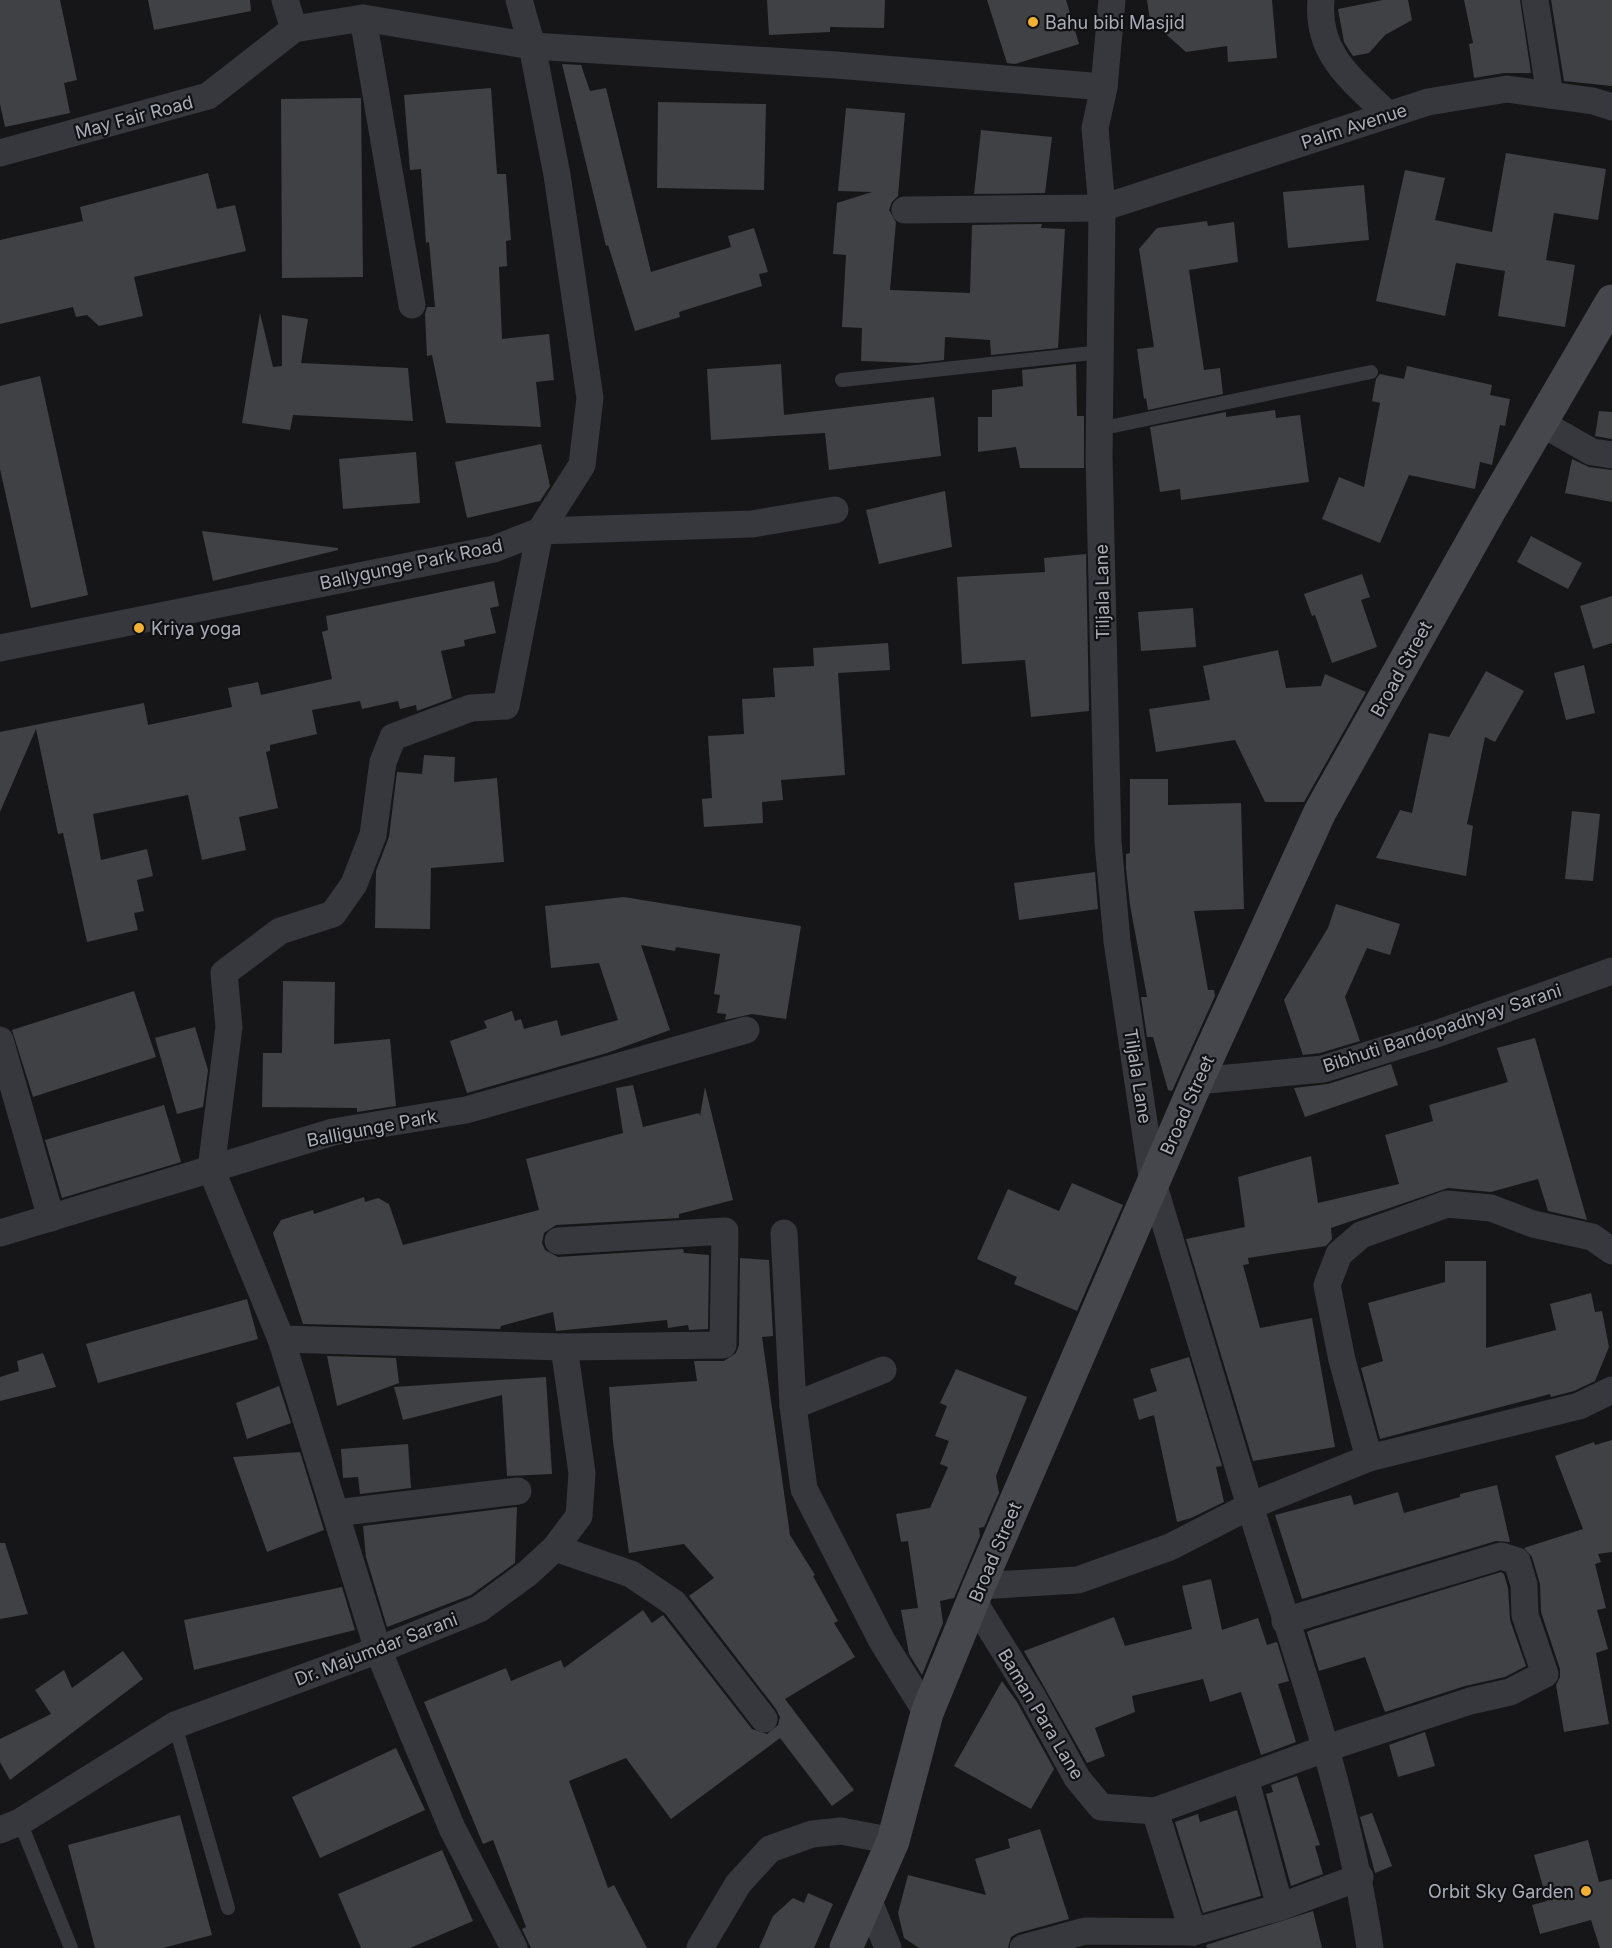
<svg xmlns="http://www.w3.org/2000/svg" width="1612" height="1948" font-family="Inter,sans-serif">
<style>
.building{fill:#404145}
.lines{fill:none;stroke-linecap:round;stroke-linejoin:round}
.lane{stroke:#37383d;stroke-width:14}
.street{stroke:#37383d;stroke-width:27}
.secondary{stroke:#45474d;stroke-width:33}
.poi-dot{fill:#f2b134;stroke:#111113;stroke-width:2}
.labels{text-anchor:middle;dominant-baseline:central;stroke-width:4.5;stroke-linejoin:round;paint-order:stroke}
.poi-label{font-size:18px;fill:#a8adb8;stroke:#111113;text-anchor:start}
.street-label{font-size:18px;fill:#a8adb8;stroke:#111113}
</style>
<rect width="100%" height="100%" fill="#161618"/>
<g class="building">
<polygon points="0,0 60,0 77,80 64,83 70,113 5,127 0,104"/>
<polygon points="148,0 250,0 251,11 154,30"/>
<polygon points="767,0 885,0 884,28 830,27 830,32 769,35"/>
<polygon points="987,0 1066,0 1079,44 1015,64 1007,63"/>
<polygon points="1147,0 1272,0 1277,58 1228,62 1227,46 1186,52 1150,20"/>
<polygon points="1383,0 1408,0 1412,20 1385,35 1369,53 1353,56 1344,42 1338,9"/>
<polygon points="1464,0 1520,0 1531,73 1504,73 1474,78 1469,44 1473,43"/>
<polygon points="1551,0 1612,0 1612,86 1564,81"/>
<polygon points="562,64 581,65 590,91 606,88 651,272 731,247 728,236 754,228 768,272 759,274 762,286 679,312 680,317 635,331 608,245 606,246"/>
<polygon points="491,88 497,174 506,174 511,240 506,241 507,266 499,267 502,339 549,334 554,380 536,382 541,427 446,423 432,355 427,356 425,314 427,307 435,307 429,242 426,243 421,169 410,170 404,95"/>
<polygon points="361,98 363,277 282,278 281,99"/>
<polygon points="658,102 766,104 764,190 657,188"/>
<polygon points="846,108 905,113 898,196 892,202 889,210 896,222 890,290 970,293 972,225 1042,224 1041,228 1065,229 1058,348 991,355 990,340 945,337 944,360 917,363 861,361 862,328 842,327 846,255 833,254 837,203 872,192 838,191"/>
<polygon points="981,130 1052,137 1045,193 974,194"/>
<polygon points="1506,153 1606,169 1598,220 1554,213 1546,260 1575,265 1565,327 1498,316 1505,271 1456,263 1445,316 1376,301 1405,170 1445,178 1435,220 1492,232"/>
<polygon points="208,173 217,209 235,205 246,251 134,277 143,316 99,326 87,315 76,317 73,307 0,324 0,240 83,221 80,207"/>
<polygon points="1364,185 1369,240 1288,248 1283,192"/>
<polygon points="1207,221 1208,226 1234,222 1238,262 1189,270 1204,370 1220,368 1223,394 1148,410 1146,398 1144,399 1137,349 1154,347 1139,249 1157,228"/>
<polygon points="260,313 273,367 282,366 282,315 308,319 301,363 408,368 413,421 293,415 290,430 242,423"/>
<polygon points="781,364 784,415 934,397 941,456 829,470 825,433 711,440 707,369"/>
<polygon points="1076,364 1077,416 1084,416 1084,468 1020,468 1016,447 978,452 978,417 992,417 992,390 1023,386 1022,370"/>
<polygon points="1407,366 1492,385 1490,395 1510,399 1505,426 1500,425 1492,465 1480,462 1475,489 1409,475 1380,543 1322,519 1339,477 1364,487 1380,403 1372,401 1376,379 1380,374 1404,379"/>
<polygon points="40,376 88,595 31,608 0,469 0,386"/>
<polygon points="1275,410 1276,418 1300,415 1309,482 1181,500 1180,489 1160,492 1150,427 1226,412 1226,417"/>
<polygon points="1599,411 1612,412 1612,439 1595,436"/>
<polygon points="541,444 550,486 540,501 467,518 455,462"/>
<polygon points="416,452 420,503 343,509 339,459"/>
<polygon points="1572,459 1589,467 1612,470 1612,502 1565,493"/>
<polygon points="945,491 952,547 879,564 866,510"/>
<polygon points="202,531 338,548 338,550 213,581"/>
<polygon points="1531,536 1582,563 1568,589 1517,562"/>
<polygon points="1086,554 1089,711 1031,717 1025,660 962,664 957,577 1045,572 1044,558"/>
<polygon points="1362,574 1370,597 1361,600 1377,647 1332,663 1315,615 1312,616 1304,594"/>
<polygon points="494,581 499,606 490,608 496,633 464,640 465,646 441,651 452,698 417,711 416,705 400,709 398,701 362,709 360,701 312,710 317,734 270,745 270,751 266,752 278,808 239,817 246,850 202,860 188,795 93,814 101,860 147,849 153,876 137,880 144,911 134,913 138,930 87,942 63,833 58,834 36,729 0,812 0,732 144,703 148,725 232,707 228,688 258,682 261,695 332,679 322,632 328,630 326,616"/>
<polygon points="1612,596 1612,643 1593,649 1580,606"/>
<polygon points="1193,608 1196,647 1141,651 1138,612"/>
<polygon points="888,643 890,670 838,673 845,775 781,780 783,800 762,802 763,823 704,827 702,799 712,798 708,736 744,734 742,699 775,697 773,668 814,666 813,648"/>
<polygon points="1278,650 1286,688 1321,686 1325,674 1366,692 1304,802 1265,802 1235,740 1156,752 1149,709 1210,700 1203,666"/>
<polygon points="1584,665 1595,713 1566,720 1554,673"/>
<polygon points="1486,671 1524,691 1495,742 1485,737 1467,824 1473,826 1466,876 1376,858 1400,810 1412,813 1429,733 1449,737"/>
<polygon points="424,755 455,757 454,782 497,778 504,862 431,868 430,929 375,928 376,871 389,837 397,772 422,774"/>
<polygon points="1130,779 1168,779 1168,805 1241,803 1244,909 1194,911 1208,990 1214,990 1215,996 1172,1091 1168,1090 1153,1037 1147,1037 1141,997 1147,997 1130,905 1126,868 1126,854 1130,853"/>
<polygon points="1572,811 1600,814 1593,881 1565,879"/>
<polygon points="1095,872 1098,909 1019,920 1014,883"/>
<polygon points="624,897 801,926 786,1019 752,1014 725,1020 726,1014 717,1013 720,995 714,994 720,954 676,947 675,951 641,945 670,1030 607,1053 467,1093 450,1041 487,1028 484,1021 512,1011 515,1021 521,1019 524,1029 557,1020 561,1036 618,1020 599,963 551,968 545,906"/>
<polygon points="1336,904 1400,924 1390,955 1367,948 1345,997 1360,1041 1320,1053 1303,1055 1284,1000 1328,928"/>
<polygon points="283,981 335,982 334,1044 390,1039 396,1106 357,1112 357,1108 262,1107 263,1053 282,1053"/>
<polygon points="134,991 156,1057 33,1097 12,1030"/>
<polygon points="195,1027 208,1070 203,1107 177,1114 155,1038"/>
<polygon points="1535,1038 1587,1220 1548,1211 1538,1179 1491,1192 1448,1188 1331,1228 1332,1239 1326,1246 1248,1258 1249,1264 1243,1265 1260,1328 1312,1318 1335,1447 1253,1461 1186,1239 1245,1227 1238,1177 1311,1156 1318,1203 1399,1184 1385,1135 1433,1121 1429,1105 1508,1082 1497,1048"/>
<polygon points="1391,1064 1398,1085 1305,1117 1294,1088 1328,1084"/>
<polygon points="633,1085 643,1127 699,1113 700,1116 705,1087 733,1200 679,1214 679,1218 556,1225 544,1233 542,1243 545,1250 558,1257 683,1249 684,1253 709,1255 708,1329 689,1330 688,1325 668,1328 667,1320 556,1331 553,1312 501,1326 500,1329 303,1324 273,1233 281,1220 313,1210 314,1214 364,1197 365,1202 378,1198 389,1204 403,1245 539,1210 526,1159 623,1133 616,1088"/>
<polygon points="164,1105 181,1162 62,1198 45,1140"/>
<polygon points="1072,1183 1123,1205 1077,1311 1014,1284 1017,1277 977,1259 1008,1189 1059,1211"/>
<polygon points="740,1258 769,1260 773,1336 762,1337 790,1535 815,1575 813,1576 838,1621 834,1623 855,1657 785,1699 854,1790 832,1806 780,1738 671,1819 626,1758 569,1781 608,1888 614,1885 647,1948 531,1948 522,1929 526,1927 493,1840 483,1844 424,1702 506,1668 511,1681 561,1660 564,1668 643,1610 652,1623 663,1615 752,1729 767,1734 778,1725 780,1717 776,1709 689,1596 714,1578 684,1544 629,1553 613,1442 609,1387 697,1381 694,1361 724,1361 736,1353 739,1345"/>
<polygon points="1445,1261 1486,1261 1486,1348 1556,1330 1550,1304 1591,1293 1595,1312 1602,1311 1609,1347 1595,1381 1574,1391 1551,1397 1550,1394 1380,1439 1361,1368 1383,1361 1368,1303 1445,1282"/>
<polygon points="247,1299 258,1339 98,1383 86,1344"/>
<polygon points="43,1353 56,1387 0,1401 0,1377 19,1371 17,1361"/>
<polygon points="327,1356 396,1358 399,1383 337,1406"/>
<polygon points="1189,1357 1222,1466 1216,1467 1224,1502 1191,1518 1177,1522 1154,1415 1139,1420 1133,1399 1157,1391 1150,1369"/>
<polygon points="956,1369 1027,1397 996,1476 999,1493 984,1527 979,1528 980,1536 954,1598 940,1601 943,1623 922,1675 909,1654 901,1610 918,1608 908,1541 901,1542 896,1514 930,1508 948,1467 940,1464 949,1441 935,1436 947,1406 940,1403"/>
<polygon points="546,1377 552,1474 507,1476 502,1395 403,1420 394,1387"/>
<polygon points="279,1386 291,1423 247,1439 236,1403"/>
<polygon points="1612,1440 1612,1552 1598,1554 1601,1562 1595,1564 1606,1608 1597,1610 1608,1649 1596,1653 1609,1724 1564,1732 1556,1685 1560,1677 1560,1669 1541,1612 1540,1584 1532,1557 1524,1548 1583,1529 1555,1456 1594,1442 1595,1445"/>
<polygon points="408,1444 411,1488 360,1494 358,1477 343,1478 341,1449"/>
<polygon points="300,1452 324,1530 267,1552 233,1457"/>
<polygon points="1497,1485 1510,1542 1496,1541 1302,1599 1275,1515 1351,1495 1354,1505 1398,1492 1404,1513 1460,1497 1460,1494"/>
<polygon points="517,1507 515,1563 471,1595 387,1627 366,1557 363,1526"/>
<polygon points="0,1543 5,1543 28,1614 0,1619"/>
<polygon points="1501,1572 1504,1574 1508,1588 1510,1620 1526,1666 1505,1677 1465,1686 1385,1712 1365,1657 1319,1671 1307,1632 1311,1630"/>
<polygon points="1211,1579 1222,1630 1258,1618 1267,1645 1277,1642 1289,1681 1278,1684 1296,1742 1261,1755 1241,1692 1210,1702 1203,1679 1132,1696 1135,1712 1095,1728 1105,1756 1087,1763 1024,1651 1114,1617 1125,1646 1192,1629 1182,1586"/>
<polygon points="342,1587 355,1630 194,1670 184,1620"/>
<polygon points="123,1651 143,1679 10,1780 0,1762 0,1739 51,1714 35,1690 64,1670 72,1688"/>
<polygon points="1002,1681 1017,1702 1054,1769 1031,1809 954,1766"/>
<polygon points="1425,1732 1435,1766 1398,1777 1389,1745"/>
<polygon points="396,1748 425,1810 320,1858 292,1797"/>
<polygon points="1297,1776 1320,1845 1315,1846 1323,1874 1291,1886 1266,1794 1273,1792 1271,1785"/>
<polygon points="1237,1810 1261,1896 1203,1913 1175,1822 1198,1814 1200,1822"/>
<polygon points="1372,1813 1392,1866 1375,1873 1360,1817"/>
<polygon points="180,1815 212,1935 163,1948 95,1948 68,1845"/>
<polygon points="1040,1829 1069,1919 1018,1933 1011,1937 1008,1948 919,1948 904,1938 898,1913 908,1875 986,1895 975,1859 1010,1848 1008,1839"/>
<polygon points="1588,1840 1599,1882 1612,1879 1612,1948 1600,1948 1591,1920 1540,1934 1532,1905 1547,1901 1534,1855"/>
<polygon points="442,1850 473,1921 410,1948 361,1948 338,1894"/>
<polygon points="808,1893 833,1904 814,1948 759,1948 773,1916 793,1898 804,1903"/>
<polygon points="1313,1911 1322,1948 1207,1948 1206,1945"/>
</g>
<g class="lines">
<g class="lane">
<polyline points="842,380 1101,352"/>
<polyline points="1099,429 1371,372"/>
<polyline points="175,1725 228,1908"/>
<polyline points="20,1822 71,1948"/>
</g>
<g class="street">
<polyline points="285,0 294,29"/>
<path d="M1321 0C1316 55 1353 80 1388 115"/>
<polyline points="1535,0 1550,95"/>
<polyline points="363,18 412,305"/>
<polyline points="0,153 208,96 294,29 363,18 532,46 836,65 1104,87"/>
<polyline points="905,210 1102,208 1428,102 1507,89 1593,101 1612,107"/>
<polyline points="1541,423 1592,452 1612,455"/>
<polyline points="0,648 494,549 540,531 582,465 590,398 557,175 532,46 519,0"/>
<polyline points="0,1040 51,1218"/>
<polyline points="1197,1081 1323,1069 1436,1034 1612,971"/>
<polyline points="0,1233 333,1132 466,1110 746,1030"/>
<polyline points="784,1233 793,1406 804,1489 882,1641 927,1713"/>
<polyline points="281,1339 564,1347 723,1345 725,1231 558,1241"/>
<polyline points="793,1406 883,1370"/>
<polyline points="1369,1458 1342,1360 1327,1285 1339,1254 1361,1235 1447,1204 1491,1208 1533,1224 1592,1237 1612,1251"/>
<polyline points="336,1513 518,1491"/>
<polyline points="555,1548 631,1574 674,1603 764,1719"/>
<polyline points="979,1586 1078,1580 1170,1547 1250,1506 1153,1183 1117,941 1108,842 1099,456 1102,208 1095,128 1104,87 1112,0"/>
<polyline points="974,1602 1031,1694 1077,1778 1101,1807 1155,1811 1327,1748 1470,1701 1510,1692 1545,1674 1525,1615 1524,1585 1517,1561 1501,1556 1285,1621"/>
<polyline points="1245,1778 1280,1907"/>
<polyline points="1155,1811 1193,1932"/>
<polyline points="0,1830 20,1822 175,1725 378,1650 479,1609 528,1573 555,1548 579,1516 582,1473 564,1347"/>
<polyline points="868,1899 888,1948"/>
<polyline points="514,1948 452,1828 378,1650 281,1339 211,1169 229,1027 224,973 280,931 333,914 354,884 373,835 383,762 393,737 471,708 506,706 540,531 752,524 835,510"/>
<polyline points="700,1948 738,1884 770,1849 812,1834 841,1831 893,1841"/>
<polyline points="1023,1948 1085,1931 1193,1932 1280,1907 1360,1877"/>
<path d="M1370 1948C1348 1795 1295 1652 1250 1506L1369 1458 1579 1406 1612 1390"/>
</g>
<polyline class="secondary" points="846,1948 893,1841 927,1713 979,1586 1197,1081 1320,812 1490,510 1612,301"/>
</g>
<g class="poi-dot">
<circle cx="1033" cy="22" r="6"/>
<circle cx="139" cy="628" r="6"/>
<circle cx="1586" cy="1891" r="6"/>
</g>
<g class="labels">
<g class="poi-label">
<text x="1045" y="22">Bahu bibi Masjid</text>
<text x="151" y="628">Kriya yoga</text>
<text x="1574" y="1891" text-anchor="end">Orbit Sky Garden</text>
</g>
<g class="street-label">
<text transform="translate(134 117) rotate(-15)">May Fair Road</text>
<text transform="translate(1354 126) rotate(-18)">Palm Avenue</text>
<text transform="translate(411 564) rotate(-12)">Ballygunge Park Road</text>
<text transform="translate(1102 592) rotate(-91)">Tiljala Lane</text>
<text transform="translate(1401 669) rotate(-61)">Broad Street</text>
<text transform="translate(1442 1028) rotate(-18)">Bibhuti Bandopadhyay Sarani</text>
<text transform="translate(1138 1076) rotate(81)">Tiljala Lane</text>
<text transform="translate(1187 1105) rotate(-66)">Broad Street</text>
<text transform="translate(372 1128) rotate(-11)">Balligunge Park</text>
<text transform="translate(995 1552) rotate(-67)">Broad Street</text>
<text transform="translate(376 1649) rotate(-21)">Dr. Majumdar Sarani</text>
<text transform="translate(1041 1714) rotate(59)">Baman Para Lane</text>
</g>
</g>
</svg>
